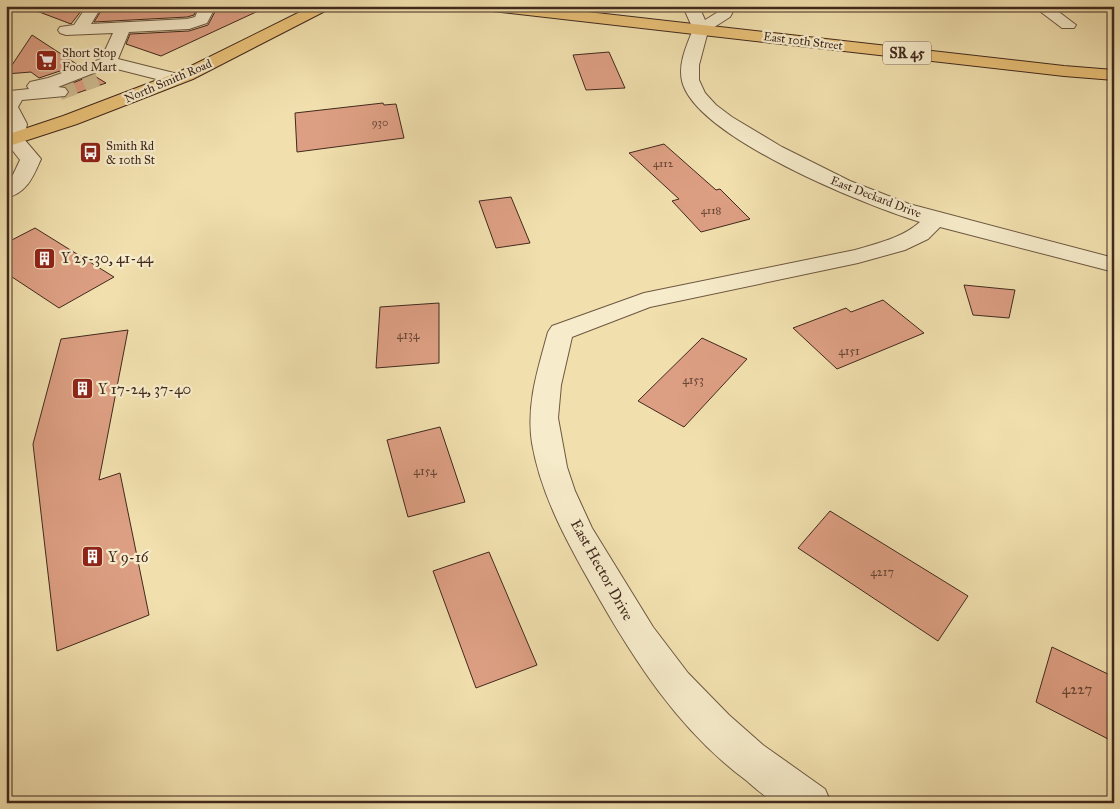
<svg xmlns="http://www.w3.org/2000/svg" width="1120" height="809" font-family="'IM FELL Great Primer',serif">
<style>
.building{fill:#dd9f83;stroke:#41291d}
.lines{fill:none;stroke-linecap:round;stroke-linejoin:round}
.minor-tunnel{stroke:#cebb91;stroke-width:17;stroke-dasharray:17 9;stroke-linecap:butt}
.minor-casing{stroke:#6d5741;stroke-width:2}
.major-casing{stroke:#41291d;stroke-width:2}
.minor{fill:#f6ebca;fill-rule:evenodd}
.major{fill:#e8c077;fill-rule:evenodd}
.labels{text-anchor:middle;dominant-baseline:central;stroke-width:4.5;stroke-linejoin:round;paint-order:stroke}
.far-number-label{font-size:11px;fill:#684636}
.far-street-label{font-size:12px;fill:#41291d;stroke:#f6ebca}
.far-poi-label{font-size:12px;fill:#41291d;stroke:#f6ebca;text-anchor:start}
.number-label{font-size:12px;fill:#684636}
.shield{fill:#f6ebca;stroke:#776351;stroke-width:1}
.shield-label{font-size:14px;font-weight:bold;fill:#41291d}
.poi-label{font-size:15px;fill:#41291d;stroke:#f6ebca;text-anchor:start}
.street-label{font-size:15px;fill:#41291d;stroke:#f6ebca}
.near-number-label{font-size:15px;fill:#684636}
</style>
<rect width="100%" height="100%" fill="#f1e0ae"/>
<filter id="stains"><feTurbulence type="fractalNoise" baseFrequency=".004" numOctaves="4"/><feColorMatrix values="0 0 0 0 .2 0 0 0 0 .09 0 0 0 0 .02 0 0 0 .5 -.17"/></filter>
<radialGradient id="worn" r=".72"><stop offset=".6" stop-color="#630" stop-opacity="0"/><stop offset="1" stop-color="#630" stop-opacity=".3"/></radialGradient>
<g class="building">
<polygon points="34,6 85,6 71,24 34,10"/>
<polygon points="104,6 198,6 194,15 187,17 94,22"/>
<polygon points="218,6 269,6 161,56 126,44 130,34 189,31 208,25"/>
<polygon points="32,35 78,65 39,78 31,72 6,74"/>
<polygon points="609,52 625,88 586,90 573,55"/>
<polygon points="93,75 106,83 66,97 70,92 65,86"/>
<polygon points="383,103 384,105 396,104 404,138 297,152 295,113"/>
<polygon points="664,144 716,190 720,189 750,219 701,232 672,201 679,199 629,153"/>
<polygon points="511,197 530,243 496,248 479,201"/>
<polygon points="35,228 114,277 59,308 6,273 6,243"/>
<polygon points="964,285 1015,290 1009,318 973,315"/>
<polygon points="883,300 924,333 837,369 793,328 846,308 851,312"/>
<polygon points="439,303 439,363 376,368 380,307"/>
<polygon points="128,330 99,480 120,473 149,615 57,651 33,444 61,339"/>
<polygon points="702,338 747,359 684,427 638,401"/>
<polygon points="440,427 465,502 408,517 387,440"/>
<polygon points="830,511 968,596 938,641 798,548"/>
<polygon points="489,552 537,665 476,688 433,571"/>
<polygon points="1052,647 1114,677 1114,742 1036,702"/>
</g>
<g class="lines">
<polyline class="minor-tunnel" points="59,92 97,78"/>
<defs>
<g id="minor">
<path d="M87 6H102L91 24 187 19 195 17 200 6H216L207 23 189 29 129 32 118 59 182 75 185 79 182 83 176 84 109 67 58 87 65 88 68 92 65 96 22 100 18 107 27 124 24 139 41 159C33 177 27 193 6 198V182L11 179 20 160 6 142C6 136 7 131 8 126 9 115 2 102 10 91L29 89 27 86 30 82 48 78 101 59 113 33 66 35 60 33 58 30 60 27 74 25Z"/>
<path d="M687 6H703L701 11 705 20 718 12 720 6H736L730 17 708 31 699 65V80L705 93 716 105 732 117 782 147 850 181 909 204 1114 258V272L940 227 928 239 905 250 858 263 650 307 572 337 561 385 558 418 567 467 575 491 592 528 653 627 688 673 729 715 763 745 825 789 831 803C818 803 789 806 778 803 769 801 754 787 747 781 679 731 633 659 592 586 567 542 541 495 532 443 526 404 538 369 548 332L552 326 644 293 855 250C878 243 902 238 920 222 867 206 695 137 682 81 678 63 687 45 693 29L685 11Z"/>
<polygon points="1033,6 1051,6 1076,25 1074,28 1062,28"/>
</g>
<g id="major">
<polygon points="312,6 331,6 329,9 193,79 77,124 6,147 6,135 63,116 181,71"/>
<polygon points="485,6 535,6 1064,66 1114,70 1114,80 1064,76 492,11 487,9"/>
</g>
</defs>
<use href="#minor" class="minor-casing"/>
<use href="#major" class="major-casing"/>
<use href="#minor" class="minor"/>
<use href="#major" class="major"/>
</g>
<defs>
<symbol id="supermarket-square" viewBox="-11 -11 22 22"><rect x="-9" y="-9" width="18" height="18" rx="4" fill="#8f2418" stroke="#f6ebca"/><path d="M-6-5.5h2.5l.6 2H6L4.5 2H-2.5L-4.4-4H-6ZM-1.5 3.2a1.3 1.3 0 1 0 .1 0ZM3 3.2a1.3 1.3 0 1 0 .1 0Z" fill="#fff"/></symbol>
<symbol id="bus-square" viewBox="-11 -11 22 22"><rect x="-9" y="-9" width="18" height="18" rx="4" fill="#8f2418" stroke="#f6ebca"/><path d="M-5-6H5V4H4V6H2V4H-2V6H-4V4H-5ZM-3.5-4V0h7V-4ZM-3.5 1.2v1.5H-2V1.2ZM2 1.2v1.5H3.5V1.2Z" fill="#fff"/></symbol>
<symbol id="building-square" viewBox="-11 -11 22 22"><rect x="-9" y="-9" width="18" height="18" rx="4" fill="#8f2418" stroke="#f6ebca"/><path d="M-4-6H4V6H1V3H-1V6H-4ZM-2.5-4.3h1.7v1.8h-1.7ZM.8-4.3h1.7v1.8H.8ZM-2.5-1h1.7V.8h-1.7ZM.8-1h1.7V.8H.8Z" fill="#fff"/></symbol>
</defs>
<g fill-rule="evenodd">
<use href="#supermarket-square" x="34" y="48" width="25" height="25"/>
<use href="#bus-square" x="78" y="140" width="25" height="25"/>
<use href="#building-square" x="32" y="246" width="25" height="25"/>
<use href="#building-square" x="70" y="376" width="25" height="25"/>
<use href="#building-square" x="80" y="544" width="25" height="25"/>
</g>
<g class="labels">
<g class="far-number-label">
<text x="380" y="122">930</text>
<text x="663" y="163">4112</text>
<text x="711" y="210">4118</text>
</g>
<g class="far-street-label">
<text transform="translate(803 41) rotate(7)">East 10th Street</text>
<text transform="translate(168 81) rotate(-23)">North Smith Road</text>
<text transform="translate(876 197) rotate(21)">East Deckard Drive</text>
</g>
<g class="far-poi-label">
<text x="62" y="53">Short Stop<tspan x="62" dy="14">Food Mart</tspan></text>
<text x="106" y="146">Smith Rd<tspan x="106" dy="14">&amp; 10th St</tspan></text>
</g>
<g class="number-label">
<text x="408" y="335">4134</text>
<text x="849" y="351">4151</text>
<text x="693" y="380">4153</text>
<text x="425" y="471">4154</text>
<text x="882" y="572">4217</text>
</g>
<rect class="shield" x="883" y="41.5" width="48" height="23" rx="4"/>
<g class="shield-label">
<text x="907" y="53">SR 45</text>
</g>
<g class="poi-label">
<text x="61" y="258">Y 25-30, 41-44</text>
<text x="98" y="389">Y 17-24, 37-40</text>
<text x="108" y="557">Y 9-16</text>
</g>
<g class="street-label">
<text transform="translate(602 570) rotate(61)">East Hector Drive</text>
</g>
<g class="near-number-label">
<text x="1077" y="689">4227</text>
</g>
</g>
<rect width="1120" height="809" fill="none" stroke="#f1e0ae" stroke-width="25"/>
<rect x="8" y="8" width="1105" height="794" fill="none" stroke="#41291d" stroke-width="2.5"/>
<rect x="12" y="12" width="1095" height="784" fill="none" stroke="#41291d"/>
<rect width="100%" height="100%" filter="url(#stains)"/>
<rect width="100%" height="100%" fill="url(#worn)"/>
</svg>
